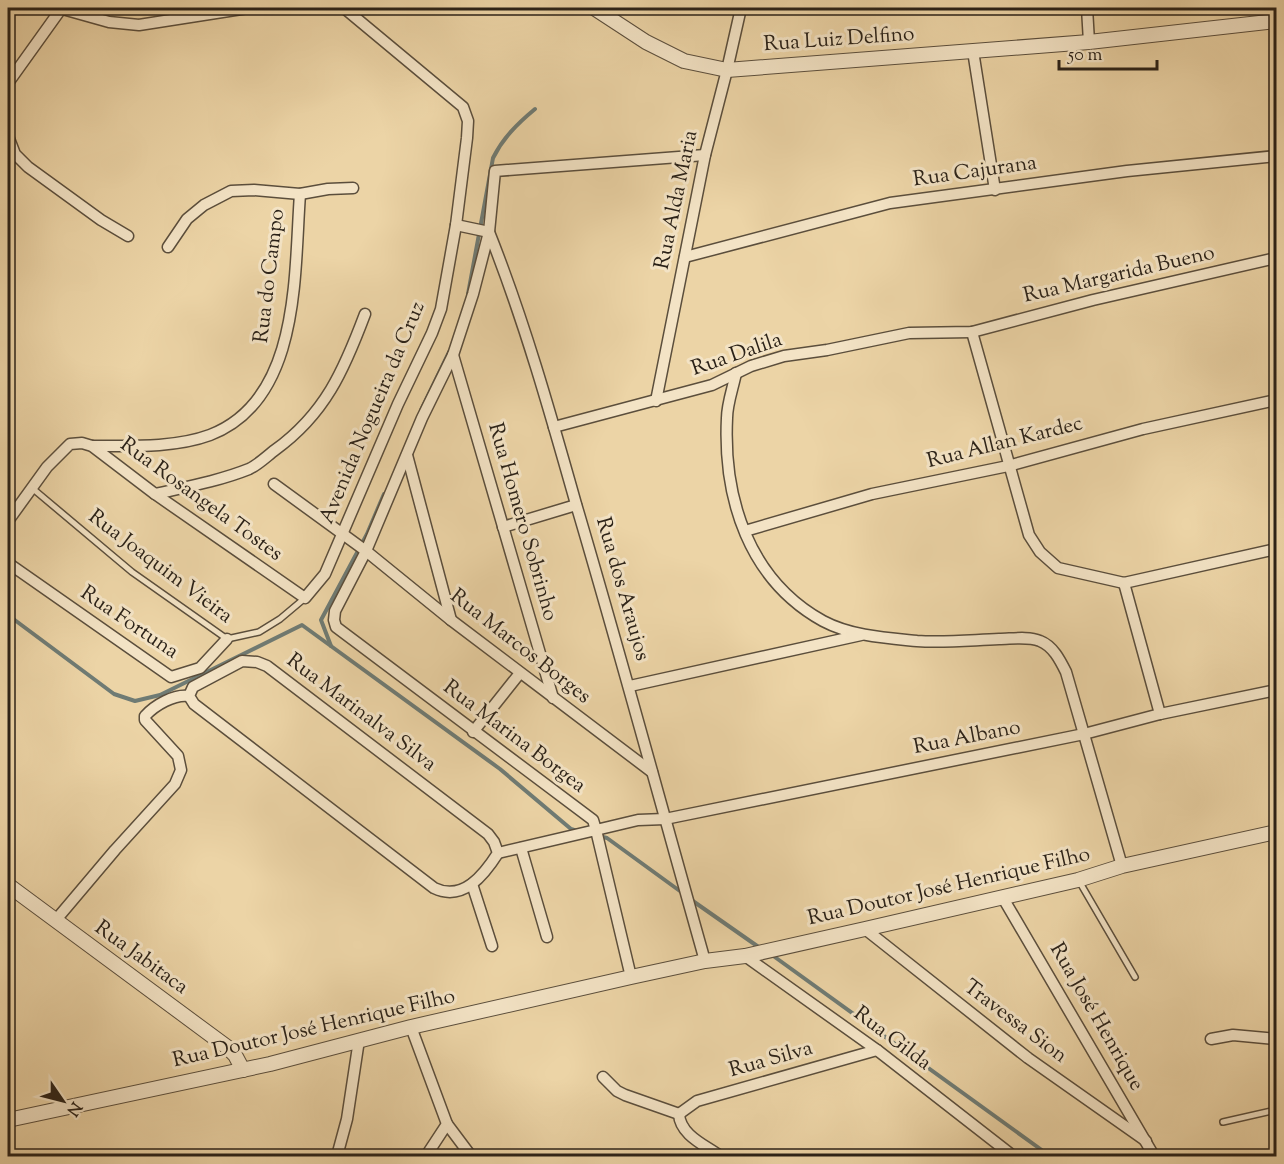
<svg xmlns="http://www.w3.org/2000/svg" width="1284" height="1164" font-family="'Sorts Mill Goudy',serif">
<style>
.lines{fill:none;stroke-linecap:round;stroke-linejoin:round}
.stream{stroke:#6f7b74;stroke-width:4}
.service-casing{stroke:#5b4e3c;stroke-width:8}
.minor-casing{stroke:#5b4e3c;stroke-width:13}
.tertiary-casing{stroke:#5b4e3c;stroke-width:16}
.service{stroke:#f3e3c5;stroke-width:5}
.minor{stroke:#f3e3c5;stroke-width:10}
.tertiary{stroke:#f3e3c5;stroke-width:14}
.labels{text-anchor:middle;dominant-baseline:central;stroke-width:6;stroke-linejoin:round;paint-order:stroke}
.street-label{font-size:21px;fill:#2b2218;stroke:#f3e3c5}
</style>
<rect width="100%" height="100%" fill="#ecd4a6"/>
<filter id="stains"><feTurbulence type="fractalNoise" baseFrequency=".00333" numOctaves="4"/><feColorMatrix values="0 0 0 0 .2 0 0 0 0 .09 0 0 0 0 .02 0 0 0 .5 -.17"/></filter>
<radialGradient id="worn" r=".72"><stop offset=".6" stop-color="#630" stop-opacity="0"/><stop offset="1" stop-color="#630" stop-opacity=".3"/></radialGradient>
<g class="lines">
<g class="stream">
<path d="M468 294 493 158C503 138 517 124 535 109"/>
<polyline points="421,410 449,352"/>
<polyline points="8,615 114,694 135,701 160,695 302,625 500,769 571,829 577,831"/>
<polyline points="331,646 321,620 367,534 384,494"/>
<polyline points="599,836 607,838 684,894"/>
<polyline points="690,899 760,948"/>
<polyline points="772,955 1050,1156"/>
</g>
<defs>
<g id="service">
<polyline points="32,488 132,572 227,639 259,632 280,619 305,598"/>
<polyline points="1079,881 1135,977"/>
<polyline points="1223,1122 1276,1110"/>
</g>
<g id="minor">
<polyline points="59,8 109,22 139,25 248,8"/>
<polyline points="1087,8 1089,42"/>
<polyline points="973,51 995,190"/>
<polyline points="8,83 61,9"/>
<polyline points="8,136 15,154 28,167 101,220 128,236"/>
<polyline points="705,155 495,171 489,232 473,294 453,355 422,418 366,551 335,611 334,620 336,627 593,820 596,830 638,820 665,819 1084,734 1160,714 1276,690"/>
<path d="M456 225 489 232C524 320 550 412 576 504 621 656 662 809 705 961"/>
<polyline points="168,247 187,219 204,205 231,191 254,190 300,194 328,189 353,188"/>
<polyline points="685,257 890,203 1127,171 1276,156"/>
<polyline points="972,332 1029,535 1040,552 1058,568 1124,583 1276,549"/>
<polyline points="453,355 553,698"/>
<path d="M736 373C733 388 727 404 727 418 723 499 749 580 823 621 851 636 886 638 917 641 944 643 972 640 999 639 1011 639 1028 636 1040 641 1053 646 1060 660 1066 672L1122 866"/>
<polyline points="656,401 705,155 727,70 741,8"/>
<polyline points="554,427 712,385 751,366 784,356 827,350 909,333 972,332 1093,300 1276,258"/>
<path d="M92 446C130 446 175 448 210 435 301 400 294 274 300 194"/>
<polyline points="407,455 451,620"/>
<polyline points="274,484 366,551 451,620 652,772"/>
<path d="M155 494C186 487 219 481 249 469 258 465 267 456 275 450 325 414 344 370 365 314"/>
<polyline points="8,521 47,467 70,444 82,443 92,446 155,494 305,598 325,574 398,404 432,333 441,309 456,225 467,138 468,121 463,107 344,8"/>
<polyline points="503,527 576,505"/>
<polyline points="745,531 872,494 1008,466 1143,429 1276,400"/>
<polyline points="8,563 171,677 200,668 227,639"/>
<polyline points="1124,583 1160,714"/>
<path d="M242 661 257 662 267 666 488 834 494 842 498 853C484 875 463 902 434 888L194 704 189 696 193 687Z"/>
<polyline points="630,686 861,635"/>
<polyline points="473,732 520,673"/>
<polyline points="521,848 547,937"/>
<polyline points="498,853 596,830 631,977"/>
<polyline points="472,884 492,946"/>
<polyline points="1003,898 1154,1156"/>
<path d="M55 921 115 850 175 784 181 770 178 756 145 720V716C155 705 174 694 189 696"/>
<polyline points="865,929 1028,1058 1146,1141"/>
<polyline points="745,956 877,1050 1013,1156"/>
<polyline points="411,1027 447,1124 426,1156"/>
<polyline points="1211,1039 1233,1035 1276,1039"/>
<polyline points="603,1077 617,1091 625,1095 679,1114"/>
<polyline points="679,1114 697,1101 877,1050"/>
<path d="M679 1114C680 1135 705 1145 720 1156"/>
<polyline points="447,1124 471,1156"/>
<polyline points="337,1156 347,1119 359,1040"/>
</g>
<g id="tertiary">
<polyline points="594,8 646,42 684,61 727,70 1089,42 1276,21"/>
<polyline points="8,885 227,1047 235,1055 243,1070"/>
<polyline points="8,1120 270,1064 411,1027 631,977 705,961 745,956 865,929 1078,880 1122,866 1276,832"/>
</g>
</defs>
<use href="#service" class="service-casing"/>
<use href="#minor" class="minor-casing"/>
<use href="#tertiary" class="tertiary-casing"/>
<use href="#service" class="service"/>
<use href="#minor" class="minor"/>
<use href="#tertiary" class="tertiary"/>
</g>
<g class="labels">
<g class="street-label">
<text transform="translate(839 40) rotate(-4)">Rua Luiz Delfino</text>
<text transform="translate(975 172) rotate(-8)">Rua Cajurana</text>
<text transform="translate(677 200) rotate(-78)">Rua Alda Maria</text>
<text transform="translate(1119 275) rotate(-13)">Rua Margarida Bueno</text>
<text transform="translate(270 276) rotate(-83)">Rua do Campo</text>
<text transform="translate(737 355) rotate(-19)">Rua Dalila</text>
<text transform="translate(373 413) rotate(-67)">Avenida Nogueira da Cruz</text>
<text transform="translate(1005 443) rotate(-14)">Rua Allan Kardec</text>
<text transform="translate(201 500) rotate(36)">Rua Rosangela Tostes</text>
<text transform="translate(522 522) rotate(74)">Rua Homero Sobrinho</text>
<text transform="translate(160 567) rotate(37)">Rua Joaquim Vieira</text>
<text transform="translate(622 589) rotate(74)">Rua dos Araujos</text>
<text transform="translate(129 623) rotate(34)">Rua Fortuna</text>
<text transform="translate(520 647) rotate(38)">Rua Marcos Borges</text>
<text transform="translate(361 713) rotate(37)">Rua Marinalva Silva</text>
<text transform="translate(514 737) rotate(37)">Rua Marina Borgea</text>
<text transform="translate(967 738) rotate(-11)">Rua Albano</text>
<text transform="translate(949 887) rotate(-13)">Rua Doutor José Henrique Filho</text>
<text transform="translate(141 958) rotate(36)">Rua Jabitaca</text>
<text transform="translate(1096 1017) rotate(60)">Rua José Henrique</text>
<text transform="translate(1015 1022) rotate(37)">Travessa Sion</text>
<text transform="translate(314 1029) rotate(-13)">Rua Doutor José Henrique Filho</text>
<text transform="translate(892 1039) rotate(37)">Rua Gilda</text>
<text transform="translate(771 1060) rotate(-16)">Rua Silva</text>
</g>
</g>
<rect width="1284" height="1164" fill="none" stroke="#ecd4a6" stroke-width="30"/>
<rect x="9" y="9" width="1266" height="1146" fill="none" stroke="#2b2218" stroke-width="3"/>
<rect x="15" y="15" width="1254" height="1134" fill="none" stroke="#2b2218" stroke-width="1.5"/>
<g transform="translate(63 1101) rotate(125)" stroke="#f3e3c5" stroke-width="4.5" paint-order="stroke">
<path d="M0-4.5L10 22L0 15L-10 22Z" fill="#2b2218"/>
<text y="-9" font-size="16" font-weight="bold" text-anchor="middle" fill="#2b2218">N</text>
</g>
<path d="M1059 60v9h98v-9" fill="none" stroke="#2b2218" stroke-width="3"/>
<text x="1068" y="60" font-size="18" fill="#2b2218" stroke="#f3e3c5" stroke-width="4.5" paint-order="stroke">50 m</text>
<rect width="100%" height="100%" filter="url(#stains)"/>
<rect width="100%" height="100%" fill="url(#worn)"/>
</svg>
